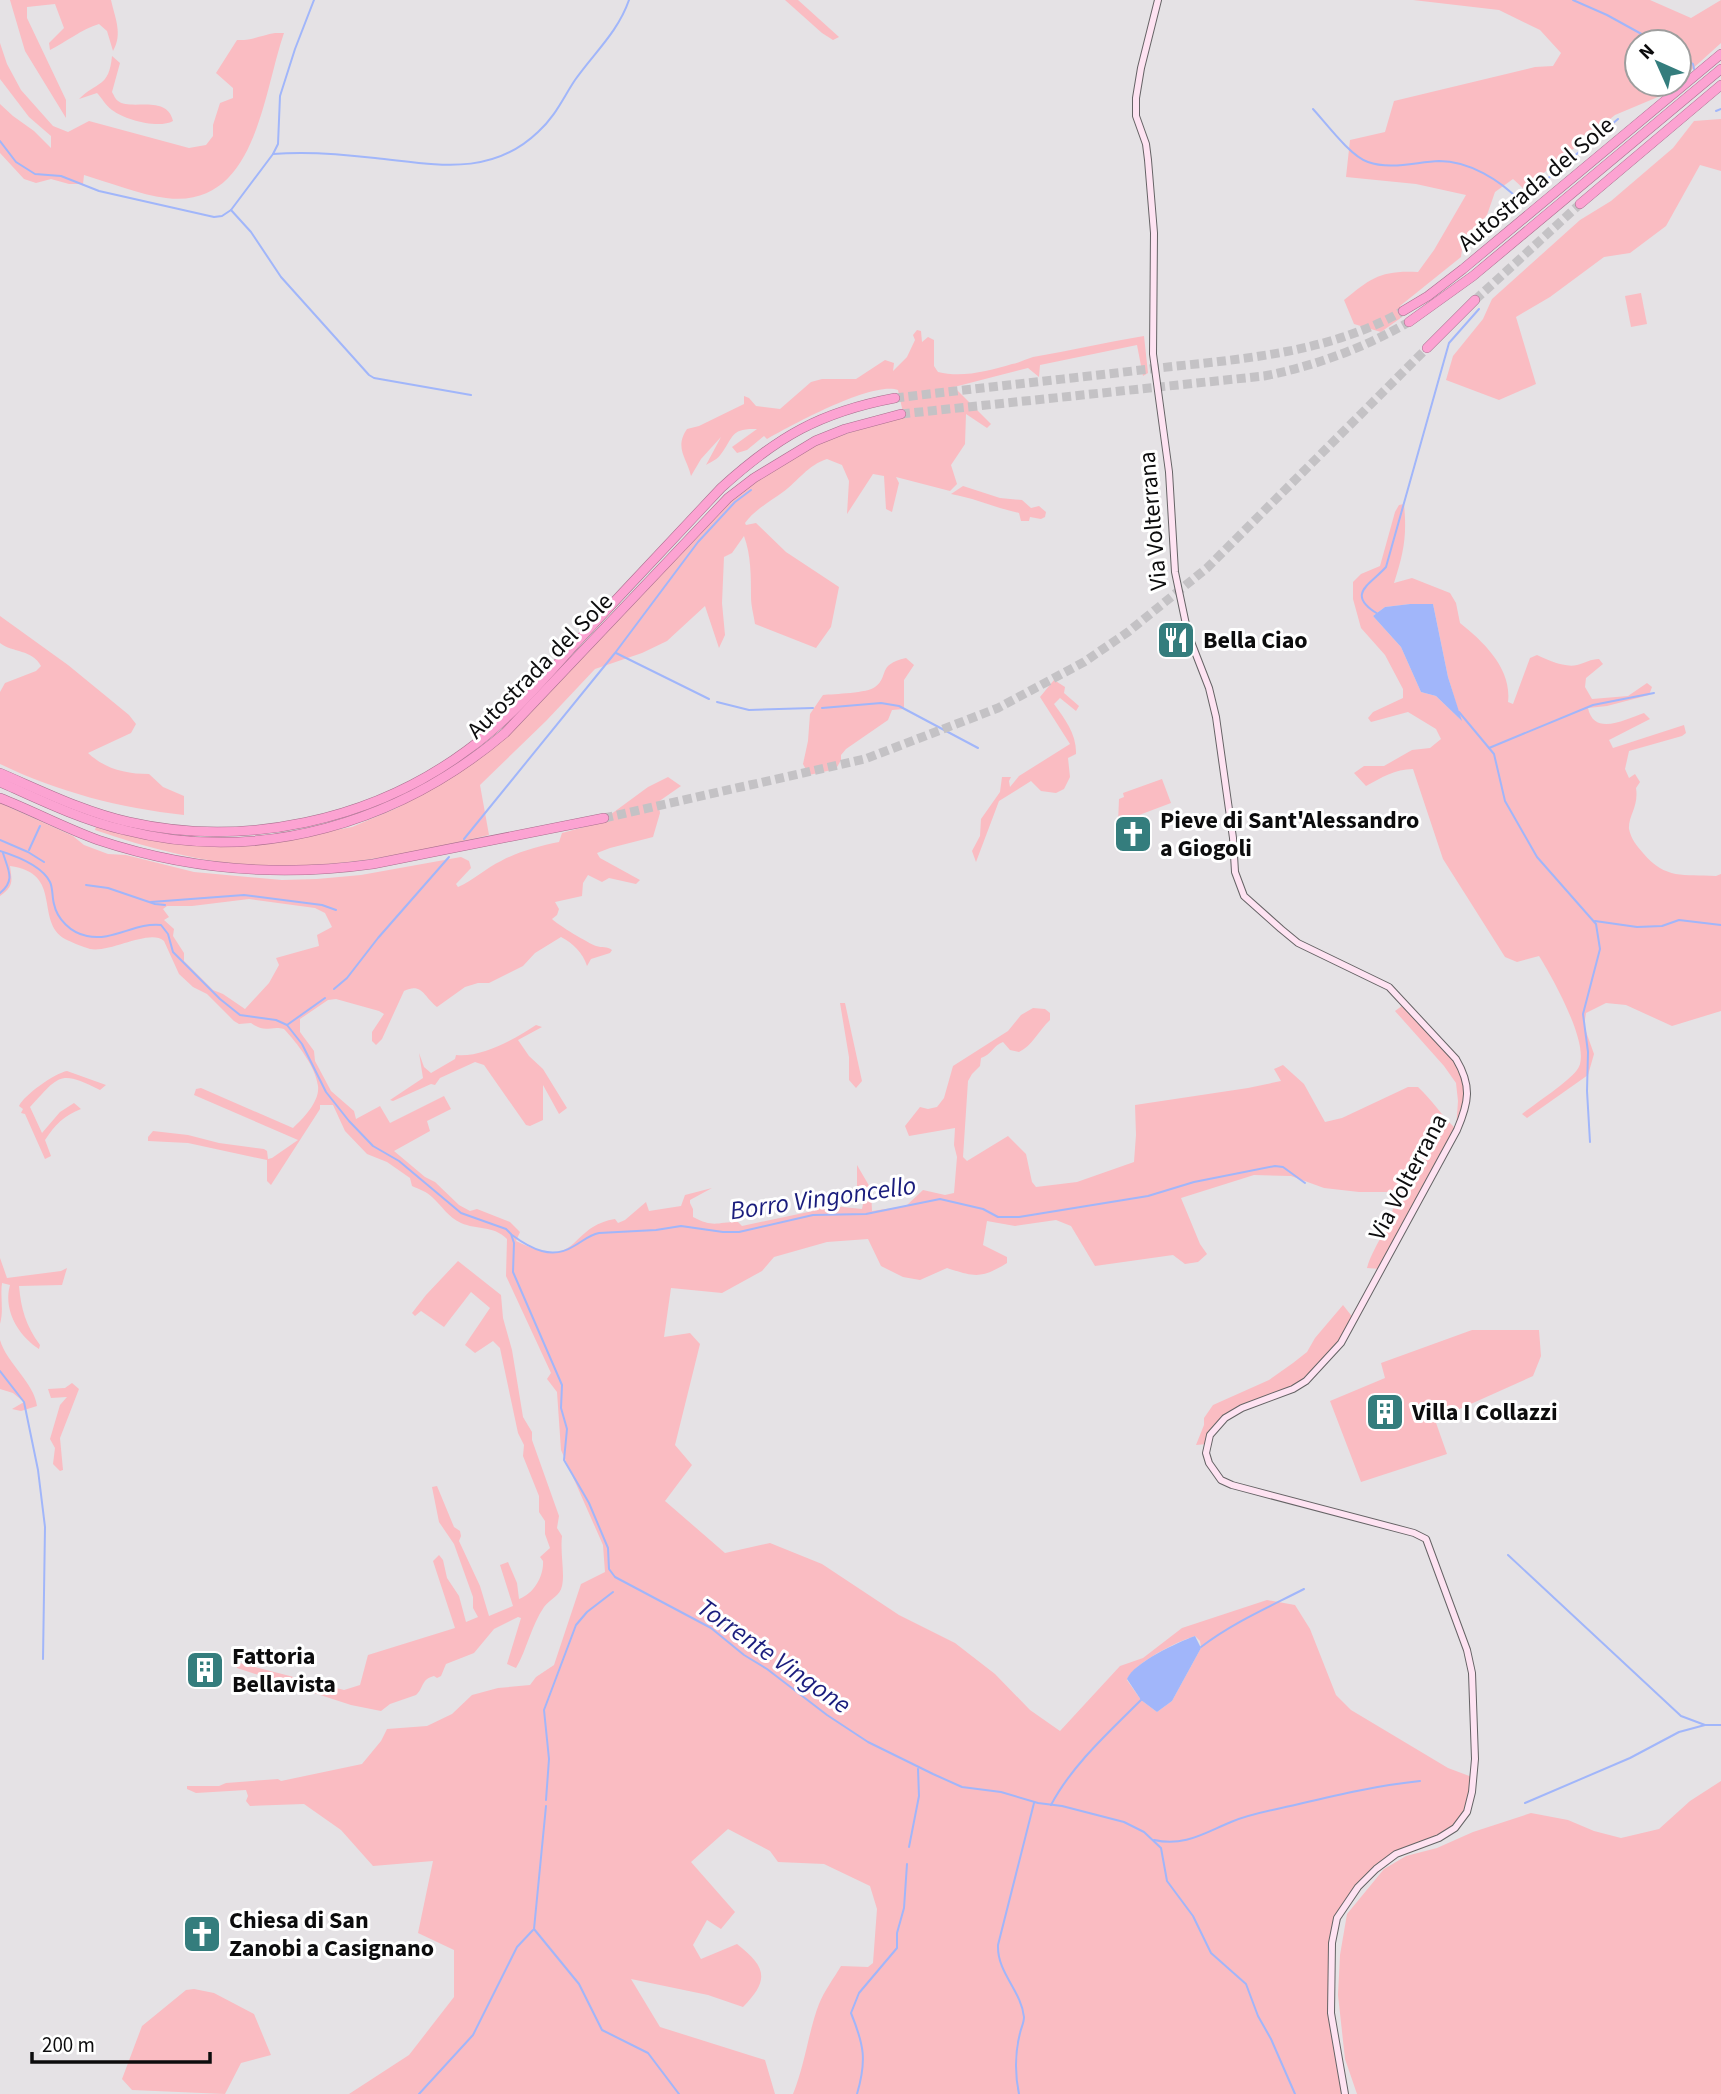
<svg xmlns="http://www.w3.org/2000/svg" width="1721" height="2094" font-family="'Source Sans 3',sans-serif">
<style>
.green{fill:#fabcc2;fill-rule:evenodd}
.water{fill:#a1b6fa}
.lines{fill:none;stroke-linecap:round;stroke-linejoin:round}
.stream{stroke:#a1b6fa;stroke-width:2}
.motorway-tunnel{stroke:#c4c2c5;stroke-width:9;stroke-dasharray:9 4.5;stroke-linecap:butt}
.secondary-casing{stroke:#656365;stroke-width:8}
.motorway-casing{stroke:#a86e8d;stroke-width:10}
.secondary{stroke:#fee3f2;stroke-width:6}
.motorway{stroke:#fca3d2;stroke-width:9}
.labels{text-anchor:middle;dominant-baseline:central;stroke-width:6;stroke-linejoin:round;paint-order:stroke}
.street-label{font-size:24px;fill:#0c0c0d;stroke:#fff}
.poi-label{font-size:24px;font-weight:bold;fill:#0c0c0d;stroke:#fff;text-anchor:start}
.water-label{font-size:26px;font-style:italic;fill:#1a1d7d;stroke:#fff}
</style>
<rect width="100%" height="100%" fill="#e5e2e5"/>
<g class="green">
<path d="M10 0H111C115 18 123 34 113 51L107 31 99 24C82 29 66 42 50 50L49 43 64 28 55 4 27 7V18L66 100V118L25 51Z"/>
<polygon points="785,0 798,0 839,37 833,40 822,33"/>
<path d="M1413 0H1650L1691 18 1721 0V43L1679 81V42H1637V84H1676L1665 94 1615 115 1524 189 1513 179 1495 192 1487 215 1463 242 1461 257 1400 306 1402 317 1381 332 1354 324 1344 300C1371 278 1381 270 1418 272L1434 250 1466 195 1416 184 1346 177 1350 140 1385 132 1394 101 1535 67 1553 66 1561 53 1540 30 1499 10Z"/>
<path d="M275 33H284C263 93 256 210 166 198 141 195 108 182 84 175L83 184H69L51 179 36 183 24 179 0 153V104L13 116 34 131 51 148V136L29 117 0 79V43L7 64 21 90 53 126 68 132 89 121 189 148 206 145 213 136V125L220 103 233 98V88L216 73 237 40C251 41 262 35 275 33Z"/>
<path d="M112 56 120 63 112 92C114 95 115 99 118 101 130 111 167 94 173 121 159 129 125 120 112 110 106 106 102 98 97 93L79 99C97 81 109 88 112 56Z"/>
<polygon points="1721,119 1721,171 1700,165 1666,226 1630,253 1604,257 1550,297 1516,317 1536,384 1499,400 1446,380 1453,356 1483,319 1492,299 1580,220 1611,201 1673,148 1694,121"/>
<polygon points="1641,293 1647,324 1631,327 1625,296"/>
<path d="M917 330 921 331 922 342 928 337 934 340V366L938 372C962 378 989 371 1012 364 1019 363 1026 359 1033 357 1070 351 1106 342 1144 336L1148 373 1143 376 1137 345 1040 365 1039 377 1028 368 954 387 991 424 987 428 966 414 965 444 951 465 957 484 950 491 896 477 899 483 892 512 886 509 884 476 873 474 847 514 849 481 842 465 827 459C808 465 798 481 783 492 771 501 754 510 745 523L746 525 756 523 786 552 839 587 831 627 816 648 755 624C754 616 751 606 751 597 751 576 751 555 744 536L732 553 724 557 722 603 725 635 719 648 705 606 667 641 642 653 595 669 546 721 480 785 489 835C421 851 353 866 283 866 219 867 156 851 95 830L96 826 138 836 266 843 352 827 397 808 457 774 499 743 522 722 727 504C762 477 798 450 840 436 861 428 883 424 904 417L898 390C872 381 792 425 767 439L764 436 747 450 737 453 732 447 757 429C730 428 734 437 721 454 718 459 711 462 706 465L721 437 701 459 691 476C687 458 674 448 687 429L699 426 744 404V396L749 398 756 406 780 409 811 382 822 379H856L885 360 894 363 893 371 907 357 915 340 913 335Z"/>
<path d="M963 486 1000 498 1022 500 1031 508 1039 506 1046 512 1045 517 1041 519 1030 517 1029 521H1021L1019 513C996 508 974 498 951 494Z"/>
<path d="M1404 504C1407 536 1404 552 1394 583L1412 578 1450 593 1456 603 1460 623C1484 642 1512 669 1508 702L1513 704 1530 658 1537 655C1548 660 1565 668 1577 665 1585 663 1591 659 1599 659L1603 664 1586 678 1585 687 1592 699 1628 696 1647 683 1652 687 1649 695 1607 706 1588 708C1594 737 1626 719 1644 713L1650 719 1609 740 1613 748 1684 725 1686 733 1682 736 1629 751 1625 769 1629 778 1635 774 1640 782 1636 788C1639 806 1628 816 1629 829 1631 839 1637 846 1643 853 1666 880 1683 874 1716 876L1721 874V1011L1672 1026 1626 1005 1606 1003 1586 1013 1584 1026 1594 1054 1588 1075 1527 1118 1522 1114C1536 1103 1567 1083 1577 1070 1594 1050 1551 975 1539 956L1517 962 1505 957 1443 859 1413 769C1395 769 1381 778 1366 786L1354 773 1364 766H1384L1412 750 1430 748 1441 739 1436 729 1408 712 1371 722 1368 718 1373 712 1403 698V689L1385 655 1361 628 1353 599V582L1361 574 1380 566 1395 512 1399 505ZM1410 604H1433L1448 677 1461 720 1436 696 1421 692 1401 647 1373 616 1385 607Z"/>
<path d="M0 616 68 665 129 715 136 724 131 733 88 753C105 769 126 774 149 774L163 787 184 796V815C120 808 58 792 0 764V692L5 683 36 671 41 666C32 649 13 653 0 643Z"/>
<path d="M906 658 914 665 904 680V709L892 710 888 720 846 749 841 755V760L836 769 809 775 803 764 808 741 810 714 823 695C834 694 868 693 875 687 890 676 876 665 906 658Z"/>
<path d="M1054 680 1065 687 1064 693 1079 706 1076 711 1060 698 1054 704C1065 719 1077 735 1076 754L1068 758 1070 777 1064 789 1056 793 1041 791 1031 781 999 801 976 862 972 851 980 836 981 819 1000 792 1002 777H1011L1009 781 1010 787 1019 776 1070 744 1040 697Z"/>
<path d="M668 777 681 786 658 802 660 813 653 837 610 848 597 853 600 858 640 880 636 884 609 878 602 882 588 875 583 883 582 896 555 902 559 909 557 915 552 919C558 925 588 943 596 946 602 948 607 946 612 950L610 953 591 959 587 966C583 953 573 943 561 937L535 953 523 966 489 983H478L465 987 437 1007C424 997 422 982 404 991L382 1039 376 1045 372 1041V1032L384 1014 379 1011 336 999 328 1000 300 1019V1032L314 1051 315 1061 331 1091 354 1111 356 1119 380 1106 390 1123 444 1096 451 1109 427 1121 430 1131 394 1151 425 1177 435 1182 459 1205 470 1211 477 1209 510 1222 520 1232 516 1241C582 1273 566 1227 615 1219L618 1223 625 1220 646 1202 649 1211 681 1206 685 1195 712 1188 690 1200V1203L693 1209V1217C714 1228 716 1222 738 1222L742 1226 813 1211 823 1205 862 1209 863 1204 857 1195V1165L871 1189 872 1211 906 1206 923 1190 945 1195 954 1193 957 1157 954 1145 955 1128 909 1136 905 1126 920 1107 928 1109 937 1107 944 1098 953 1066 1008 1031 1021 1015 1033 1008 1045 1009 1050 1013V1020C1039 1030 1032 1046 1019 1052L1010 1050 1003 1042C994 1045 991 1055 981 1058L980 1066 972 1074 968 1081 963 1157 967 1161 1008 1136 1026 1154 1032 1182 1036 1187 1077 1182 1134 1162 1136 1135 1135 1105 1248 1088 1281 1081 1274 1069 1283 1065 1304 1084 1325 1122 1342 1118 1408 1087H1418C1432 1100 1442 1116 1456 1129L1458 1101 1456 1083 1444 1066 1395 1011 1406 1003C1425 1023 1466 1059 1468 1087 1469 1102 1463 1117 1457 1130L1381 1269 1367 1268C1374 1242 1397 1221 1394 1192H1359L1324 1188 1291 1176 1254 1175 1181 1198 1200 1244 1207 1254 1198 1262 1185 1264 1173 1255 1095 1266 1071 1226 1056 1220 1015 1226 987 1221 983 1245 1007 1257V1263C981 1279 975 1277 947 1268L920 1280 903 1277 881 1266 868 1239 827 1242 774 1257 762 1271 722 1293 671 1288 664 1337 690 1333 700 1344 675 1445 692 1465 665 1501 725 1553 770 1543 822 1564 899 1615 955 1643 995 1674 1030 1710 1060 1731 1120 1666 1143 1658 1182 1628 1267 1600 1295 1605 1310 1629 1336 1695 1351 1710 1448 1768 1472 1777C1474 1840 1439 1830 1398 1853 1374 1866 1346 1893 1336 1919 1331 1934 1332 1951 1332 1966 1332 1982 1330 1999 1331 2015 1332 2041 1339 2068 1345 2094H793C805 2065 808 2033 819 2004 824 1991 834 1978 841 1966L868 1967 873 1963 877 1909 870 1886 824 1864 778 1862 770 1851 728 1829 691 1862 735 1912 721 1929 707 1920 693 1945 701 1959 737 1944C765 1966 771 1979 743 2007L708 1995 631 1979 660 2027 765 2060 775 2094H349L409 2055 454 1997V1950L418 1933 433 1861 373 1866 341 1830 304 1804 250 1806 246 1801 248 1796 246 1790 196 1793 187 1789V1786H219L226 1783 278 1779 281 1781 362 1764 381 1741 387 1729 427 1726 452 1714 472 1695 498 1688 530 1685 536 1677 554 1665 581 1584 605 1572 603 1545 561 1450 557 1392 547 1379 551 1373 506 1276 507 1239C493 1225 477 1230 461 1223 448 1217 442 1206 432 1197 427 1192 419 1189 412 1186L410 1178 387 1162 367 1154 345 1131 333 1105H320V1109L271 1185 267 1181V1160L188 1143 148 1141V1137L153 1131 188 1135 219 1143 264 1149 267 1151 268 1159 272 1158 298 1140 194 1095 196 1089 201 1088 293 1128C304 1118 320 1101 318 1086 316 1067 297 1043 284 1029 271 1025 266 1034 251 1023L239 1024 234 1021 207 994 193 987 179 974 164 941C150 928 111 953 90 949 83 947 71 942 65 939 34 921 64 873 10 866 12 882 14 886 0 896V803L73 836 84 845 108 854 126 855 194 872 282 880 317 879 361 875 461 857 469 861 471 868 456 884 458 887C474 880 486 868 501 861 520 851 539 846 559 842L562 833 599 823 648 787ZM249 899 315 908 325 913 332 927 317 935 319 946 276 958 279 965 269 983 245 1009 223 994 213 990 184 961V953L173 936 174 929 164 920 169 917 163 909 167 906H192ZM1195 1636 1200 1641 1201 1648 1172 1701 1157 1712 1141 1700 1127 1680C1133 1663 1178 1641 1195 1636Z"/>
<polygon points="1162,779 1171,803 1118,823 1119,799 1124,797 1123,793"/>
<polygon points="840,1003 845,1003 862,1081 856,1088 849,1080 849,1057"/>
<path d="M536 1025 542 1027 518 1040 529 1056 543 1069 567 1108 559 1114 543 1085V1120L530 1126 526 1125 484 1065 475 1062 440 1078 435 1085 431 1084 393 1101 390 1100 423 1078 419 1053 424 1067 431 1073 455 1059 456 1055C481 1058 515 1039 536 1025Z"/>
<path d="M67 1071 106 1085 100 1090C59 1069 59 1076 30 1107L42 1133 60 1112 74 1103 81 1109C63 1116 55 1125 45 1140L51 1156 45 1159 25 1114 21 1113 23 1109 19 1106C24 1095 55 1073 67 1071Z"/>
<path d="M0 1258 7 1278 61 1271 67 1268 62 1285 19 1286C21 1309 26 1326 40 1345L39 1349C18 1335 3 1310 10 1285L2 1283C0 1297 4 1310 0 1324Z"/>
<path d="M458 1261 501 1295 503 1318 512 1350 523 1417 532 1432V1440L559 1516 557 1528 562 1536C560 1553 565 1573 562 1586 560 1596 550 1599 544 1607 531 1626 527 1649 516 1668L507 1664 521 1618 518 1617 494 1629 474 1653 446 1664 441 1676 437 1678 434 1676C421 1679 424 1688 416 1695L390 1704 381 1711 351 1705 237 1668 236 1662 344 1690 360 1685 368 1655 455 1628 433 1561 439 1555 443 1560 447 1578 459 1596 466 1622 478 1617 473 1608V1597L454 1544 439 1522 432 1487 437 1486 454 1527 460 1531 461 1536 459 1541 480 1586 489 1616 513 1606 500 1565 508 1562 517 1583 519 1599C534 1594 544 1576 543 1561L540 1557 550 1548 545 1534V1521L539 1512V1496L523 1456 524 1445 518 1433 501 1353 500 1348 493 1341 475 1353 465 1345 490 1308 471 1292 444 1327 421 1311 415 1316 412 1313 426 1295Z"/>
<polygon points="1343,1305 1354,1319 1341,1343 1306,1381 1225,1418 1207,1444 1196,1445 1204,1425 1204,1418 1213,1405 1269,1380 1293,1363 1307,1352 1315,1338"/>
<polygon points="1472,1330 1539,1330 1541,1356 1533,1376 1435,1420 1447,1454 1361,1482 1330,1401 1385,1378 1381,1363"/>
<path d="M0 1340C7 1364 34 1382 37 1406L21 1411 12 1409 24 1402 13 1393 0 1389Z"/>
<polygon points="72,1383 79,1389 60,1438 63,1470 60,1471 53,1464 55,1448 50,1439 60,1405 67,1397 51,1398 48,1389 65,1388"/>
<polygon points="1721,1781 1721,2094 1357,2094 1345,2059 1338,1995 1340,1955 1347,1914 1384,1869 1406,1856 1437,1848 1473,1832 1531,1813 1568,1820 1594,1831 1621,1838 1659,1829 1690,1801"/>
<polygon points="194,1989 214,1993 254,2014 271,2055 241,2063 225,2094 132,2090 122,2079 142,2026 186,1990"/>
</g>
<g class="water">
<polygon points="1410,604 1433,604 1448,677 1462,721 1436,696 1421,692 1401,647 1373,616 1385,607"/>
<path d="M1195 1636 1201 1648 1172 1701 1157 1712 1141 1700 1127 1679C1133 1663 1178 1642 1195 1636Z"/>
</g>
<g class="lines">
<g class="stream">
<polyline points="1573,0 1607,15 1656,42"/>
<polyline points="1679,55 1693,64 1694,69"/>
<path d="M1313 109C1326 123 1350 156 1368 162 1390 170 1416 162 1439 161 1469 161 1500 180 1520 201"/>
<polyline points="1716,111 1721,109"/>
<polyline points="0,141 16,162 35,174 61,176 99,191 214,217 222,216 231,210 273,154 278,144 280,96 295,49 314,0"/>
<path d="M273 154C307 151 342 154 375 158 434 164 490 178 538 132 555 117 563 98 575 80 594 53 618 32 629 0"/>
<polyline points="231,210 251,232 281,277 369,375 374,378 471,395"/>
<polyline points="1467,247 1618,119"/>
<path d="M1378 614C1345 594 1370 585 1386 567L1449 343 1479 309"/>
<polyline points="616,653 709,699"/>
<polyline points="717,702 749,710 813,708"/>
<polyline points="822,708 881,703 899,706 978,748"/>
<polyline points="1459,712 1494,754 1505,801 1537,857 1596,924 1600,949 1583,1014 1588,1052 1587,1091 1590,1142"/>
<polyline points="1489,748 1593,705 1654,693"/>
<polyline points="464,839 615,653 698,542 735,502 751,490"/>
<polyline points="0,840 28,852 44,862"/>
<polyline points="29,850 40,826"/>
<path d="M0 851C16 856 42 866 50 882 53 888 52 897 54 904 57 919 71 933 87 936 112 942 136 922 161 925L168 934 173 952 220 999 240 1015 276 1020 287 1025 302 1044 326 1092 349 1121 373 1146 399 1161 461 1213 506 1229 511 1234 514 1243 513 1272 562 1385 561 1408 567 1429 564 1460 589 1503 608 1548 609 1569 615 1577 711 1628 744 1655 767 1669 827 1715 868 1742 933 1774 962 1787 1001 1792 1038 1803 1062 1806 1124 1822 1144 1832 1161 1848 1167 1881 1193 1916 1211 1953 1246 1984 1258 2016 1271 2039 1295 2094"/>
<polyline points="86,885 108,888 155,904 165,905"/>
<path d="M0 893C16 880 8 870 3 853"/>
<polyline points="151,902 244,895 322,905 336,910"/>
<polyline points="1595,921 1637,927 1662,926 1679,920 1721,925"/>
<polyline points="334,989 347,978 378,938 449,857"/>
<polyline points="287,1025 325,998"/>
<path d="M512 1235C531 1249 552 1260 574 1246 583 1241 589 1235 599 1233L656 1230 681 1226 723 1232H739L813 1215 866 1214 940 1199 983 1209 998 1217H1019L1148 1196 1194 1182 1275 1166 1283 1167 1305 1183"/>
<polyline points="0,1371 24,1402 38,1470 45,1527 43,1659"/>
<polyline points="1508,1555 1681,1716 1705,1725"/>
<path d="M1201 1647C1232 1623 1269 1607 1304 1589"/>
<polyline points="546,1800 549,1759 544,1710 576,1625 587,1612 613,1592"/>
<polyline points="1525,1803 1630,1758 1679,1732 1705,1725 1721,1725"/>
<path d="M1051 1805C1072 1765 1110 1731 1142 1699"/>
<polyline points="546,1806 534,1929 579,1984 602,2030 648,2053 679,2094"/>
<path d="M1154 1840C1184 1847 1204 1833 1231 1822 1245 1816 1263 1812 1277 1809 1325 1798 1371 1786 1420 1781"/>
<polyline points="909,1847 919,1796 918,1769"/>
<polyline points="419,2094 473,2035 517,1947 533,1930"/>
<path d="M857 2094C867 2060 864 2045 851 2013L859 1993 897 1948V1933L904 1908 907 1864"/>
<path d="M1019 2094C1015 2075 1015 2053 1020 2033 1021 2028 1024 2023 1024 2017 1021 1990 997 1973 998 1945L1034 1803"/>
</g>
<g class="motorway-tunnel">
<polyline points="1475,300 1580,204"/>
<path d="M895 398C980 388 1065 379 1150 369 1237 359 1325 355 1403 311"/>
<path d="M901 414 1264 376C1315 366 1364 348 1409 322"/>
<polyline points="604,818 865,759 998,708 1084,662 1128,632 1207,568 1427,348"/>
</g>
<defs>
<path id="secondary" d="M1158 0 1141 68 1136 98V116L1146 144 1148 160 1154 233 1153 354 1169 472 1175 572 1188 634 1209 688 1216 717 1233 838 1235 872 1244 896 1281 929 1298 943 1389 987 1456 1059C1472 1086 1469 1102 1457 1130L1341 1343 1306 1381 1293 1389 1242 1408 1225 1418 1210 1435 1206 1453 1209 1463 1221 1480 1232 1485 1414 1533 1426 1539 1467 1650 1472 1673 1475 1759 1472 1792 1467 1812 1455 1828 1439 1838 1396 1854 1376 1869 1358 1887 1337 1918 1332 1943 1331 2013 1345 2094"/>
<g id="motorway">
<polyline points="1580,204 1721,85"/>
<polyline points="1403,311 1428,296 1463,269 1721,54"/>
<polyline points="1409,322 1473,276 1721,69"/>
<polyline points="1427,348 1475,300"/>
<path d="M0 773C42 791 84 812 129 822 244 848 371 821 466 751 508 721 542 681 576 643 624 591 673 539 721 488 777 437 820 412 895 398"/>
<path d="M0 782C40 800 81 820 124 830 260 865 400 822 505 733L728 498 754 478 815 441 845 429 901 414"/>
<path d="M0 798C33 811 65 828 98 840 188 870 280 877 373 864L604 818"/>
</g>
</defs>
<use href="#secondary" class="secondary-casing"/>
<use href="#motorway" class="motorway-casing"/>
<use href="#secondary" class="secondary"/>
<use href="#motorway" class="motorway"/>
</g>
<defs>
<symbol id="restaurant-square" viewBox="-11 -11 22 22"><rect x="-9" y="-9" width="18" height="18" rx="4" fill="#347d7d" stroke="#fff"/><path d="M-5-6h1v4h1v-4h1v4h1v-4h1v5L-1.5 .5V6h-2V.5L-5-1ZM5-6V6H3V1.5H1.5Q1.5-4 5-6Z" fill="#fff"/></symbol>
<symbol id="church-square" viewBox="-11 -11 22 22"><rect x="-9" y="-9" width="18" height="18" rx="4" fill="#347d7d" stroke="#fff"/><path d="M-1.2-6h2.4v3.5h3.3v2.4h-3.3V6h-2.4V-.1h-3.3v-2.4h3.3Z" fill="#fff"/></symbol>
<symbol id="building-square" viewBox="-11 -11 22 22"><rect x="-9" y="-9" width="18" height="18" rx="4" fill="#347d7d" stroke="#fff"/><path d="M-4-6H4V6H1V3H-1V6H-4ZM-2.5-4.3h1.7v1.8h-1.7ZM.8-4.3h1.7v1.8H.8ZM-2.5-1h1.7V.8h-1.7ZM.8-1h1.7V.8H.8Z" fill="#fff"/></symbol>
</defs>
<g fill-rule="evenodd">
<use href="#restaurant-square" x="1154" y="618" width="44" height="44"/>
<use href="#church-square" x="1111" y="812" width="44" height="44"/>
<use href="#building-square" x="1363" y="1390" width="44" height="44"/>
<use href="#building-square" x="183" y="1648" width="44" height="44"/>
<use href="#church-square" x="180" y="1912" width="44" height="44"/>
</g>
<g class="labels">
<g class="street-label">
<text transform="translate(1536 184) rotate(-40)">Autostrada del Sole</text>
<text transform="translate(1153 521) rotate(-95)">Via Volterrana</text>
<text transform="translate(540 666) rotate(-45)">Autostrada del Sole</text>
<text transform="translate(1408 1177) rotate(-62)">Via Volterrana</text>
</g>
<g class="poi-label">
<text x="1203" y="640">Bella Ciao</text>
<text x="1160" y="820">Pieve di Sant'Alessandro<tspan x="1160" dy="28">a Giogoli</tspan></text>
<text x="1412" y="1412">Villa I Collazzi</text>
<text x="232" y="1656">Fattoria<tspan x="232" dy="28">Bellavista</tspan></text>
<text x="229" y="1920">Chiesa di San<tspan x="229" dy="28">Zanobi a Casignano</tspan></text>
</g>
<g class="water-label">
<text transform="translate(823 1198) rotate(-8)">Borro Vingoncello</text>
<text transform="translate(774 1656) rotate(35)">Torrente Vingone</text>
</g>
</g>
<g transform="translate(1658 63) rotate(315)"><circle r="33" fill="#ffffff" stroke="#9e9e9e" stroke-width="2"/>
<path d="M0-5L12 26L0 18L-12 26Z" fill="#347d7d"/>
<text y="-10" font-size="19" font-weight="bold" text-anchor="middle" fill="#0c0c0d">N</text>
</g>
<path d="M32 2052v10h178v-10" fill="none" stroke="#0c0c0d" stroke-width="3.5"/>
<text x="42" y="2052" font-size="21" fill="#0c0c0d" stroke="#ffffff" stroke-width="5" paint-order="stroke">200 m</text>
</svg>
